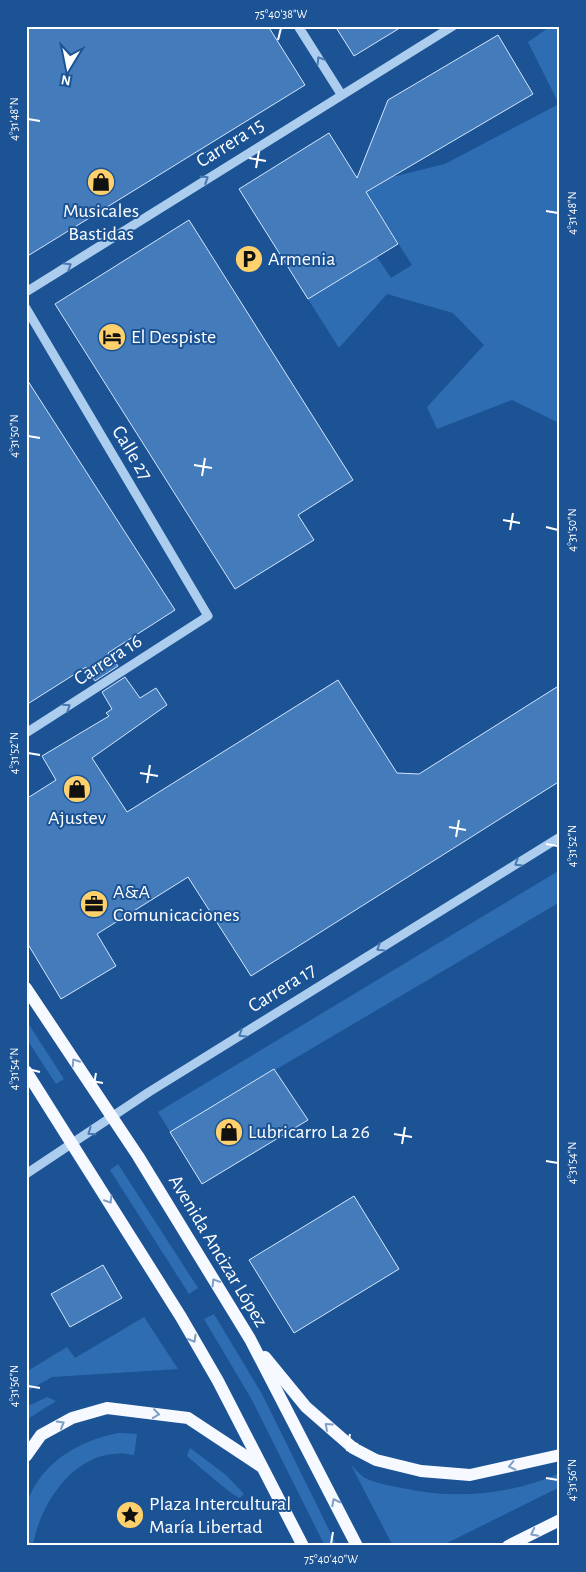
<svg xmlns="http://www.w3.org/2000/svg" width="586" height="1572" font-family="'Alegreya Sans',sans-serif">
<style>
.green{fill:#2f6db3}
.building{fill:#447cbb;stroke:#d4e6fb}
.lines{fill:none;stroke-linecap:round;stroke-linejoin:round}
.minor{stroke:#adcdef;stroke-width:9}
.major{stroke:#f6f9ff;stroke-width:12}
.oneway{stroke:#4778b0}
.oneway2{stroke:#7e9ec5}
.ticks{fill:none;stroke:#fff;stroke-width:2}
.labels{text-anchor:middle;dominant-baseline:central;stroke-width:4;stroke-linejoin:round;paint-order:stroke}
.street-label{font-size:20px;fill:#fff;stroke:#1b5395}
.poi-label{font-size:20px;fill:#fff;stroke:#1b5395;text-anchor:start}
.neatline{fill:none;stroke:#fff;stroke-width:2}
.ticks-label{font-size:12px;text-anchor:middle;fill:#fff}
</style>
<rect width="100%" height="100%" fill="#1b5395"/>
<g class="green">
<polygon points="551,26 560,26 560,426 557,422 512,400 437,429 427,407 484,345 453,313 387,294 339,348 308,299 377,257 391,278 412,265 363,188 376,181 445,164 559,104 528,42"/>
<polygon points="560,870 560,902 170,1132 158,1112"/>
<polygon points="26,1020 64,1079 56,1084 26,1038"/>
<polygon points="118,1164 198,1288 189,1294 110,1170"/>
<polygon points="214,1314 262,1394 337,1546 325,1546 252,1400 204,1319"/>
<polygon points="144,1317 178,1369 52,1377 26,1392 26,1372 67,1347 75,1358"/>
<polygon points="47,1397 56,1401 26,1420 26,1407"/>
<path d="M119 1433 137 1434 134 1455C80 1443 40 1500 33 1546H26C26 1533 23 1515 27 1503 41 1462 80 1440 119 1433Z"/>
<path d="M190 1448 226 1475 244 1494 240 1498C231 1495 198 1465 187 1456Z"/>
<path d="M351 1465C355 1469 360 1475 365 1478 375 1483 391 1486 402 1488 456 1500 509 1495 560 1473V1487L441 1546H393Z"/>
</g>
<g class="building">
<polygon points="26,26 268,26 305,85 26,257"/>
<polygon points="335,26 403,26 354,56"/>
<polygon points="498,35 533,94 366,192 398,244 308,299 239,189 329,133 357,178 388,100"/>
<polygon points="189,220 353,480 298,515 314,540 235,589 55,304"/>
<polygon points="26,378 175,610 108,653 118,666 95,681 86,667 26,705"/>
<polygon points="125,677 140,698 156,688 167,705 92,758 127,812 338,680 397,773 419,774 560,685 560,781 251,976 188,877 97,934 116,966 61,999 26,941 26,799 56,780 42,756 109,716 106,713 112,709 102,692"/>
<polygon points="274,1069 308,1120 202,1184 170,1132"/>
<polygon points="354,1196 399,1269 294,1333 249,1260"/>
<polygon points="103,1265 122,1298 70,1327 51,1294"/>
</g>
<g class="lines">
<g class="minor">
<polyline points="298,26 341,94"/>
<polyline points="26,292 453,26"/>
<polyline points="26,308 208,616 26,733"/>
<polyline points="26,1174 149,1092 560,837"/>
</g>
<g class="major">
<polyline points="26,988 138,1156 250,1339 357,1546"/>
<polyline points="26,1071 181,1317 218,1381 303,1546"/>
<polyline points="265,1357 306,1407 353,1448 376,1460 421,1471 470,1475 560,1455"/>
<polyline points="26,1456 41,1435 72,1418 107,1408 188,1418 262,1467"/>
<polyline points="508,1546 560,1520"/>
</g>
</g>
<defs><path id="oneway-chevron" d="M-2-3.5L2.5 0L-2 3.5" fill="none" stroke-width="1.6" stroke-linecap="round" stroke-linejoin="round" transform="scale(1.25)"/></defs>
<g class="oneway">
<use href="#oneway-chevron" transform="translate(320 60) rotate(-122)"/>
<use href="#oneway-chevron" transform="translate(205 179) rotate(-32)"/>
<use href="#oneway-chevron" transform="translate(68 266) rotate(-32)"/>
<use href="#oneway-chevron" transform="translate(67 707) rotate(-33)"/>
<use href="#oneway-chevron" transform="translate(518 863) rotate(148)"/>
<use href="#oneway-chevron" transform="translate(380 948) rotate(148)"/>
<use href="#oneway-chevron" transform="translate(242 1034) rotate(148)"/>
<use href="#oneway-chevron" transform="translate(91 1132) rotate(146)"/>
</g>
<g class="oneway2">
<use href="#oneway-chevron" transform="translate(75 1062) rotate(-123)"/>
<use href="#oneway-chevron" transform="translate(109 1200) rotate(58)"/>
<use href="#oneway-chevron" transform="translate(215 1282) rotate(-121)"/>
<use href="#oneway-chevron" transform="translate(193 1339) rotate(60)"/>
<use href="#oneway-chevron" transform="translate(156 1414) rotate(8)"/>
<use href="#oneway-chevron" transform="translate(61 1424) rotate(-30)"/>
<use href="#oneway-chevron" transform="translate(328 1426) rotate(-138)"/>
<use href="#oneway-chevron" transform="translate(512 1466) rotate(167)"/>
<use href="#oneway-chevron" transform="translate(335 1502) rotate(-117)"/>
<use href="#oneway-chevron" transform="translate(534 1533) rotate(153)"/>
</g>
<path class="ticks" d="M278 40 281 28M28 119 40 121M249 158 266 161M256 168 259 151M546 211 558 213M28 436 40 438M194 465 212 468M202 476 205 458M503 520 520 523M546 527 558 530M510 530 513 513M28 753 40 755M140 773 158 776M147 783 150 765M449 827 466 830M456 837 459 820M546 844 558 846M28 1069 40 1072M86 1080 103 1083M93 1090 96 1073M394 1134 412 1137M402 1144 405 1127M546 1161 558 1163M28 1386 40 1388M340 1441 358 1444M347 1451 350 1434M546 1478 558 1480M331 1544 333 1532"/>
<defs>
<symbol id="shop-disc" viewBox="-11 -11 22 22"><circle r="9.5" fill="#ffd16c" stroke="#1b5395"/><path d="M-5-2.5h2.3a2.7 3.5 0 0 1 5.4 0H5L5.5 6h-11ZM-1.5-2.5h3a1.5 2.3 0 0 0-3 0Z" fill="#111"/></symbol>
<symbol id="parking-disc" viewBox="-11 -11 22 22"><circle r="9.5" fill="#ffd16c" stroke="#1b5395"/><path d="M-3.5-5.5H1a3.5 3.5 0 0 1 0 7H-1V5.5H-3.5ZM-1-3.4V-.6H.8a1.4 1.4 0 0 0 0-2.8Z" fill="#111"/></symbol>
<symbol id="hotel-disc" viewBox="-11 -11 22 22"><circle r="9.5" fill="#ffd16c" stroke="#1b5395"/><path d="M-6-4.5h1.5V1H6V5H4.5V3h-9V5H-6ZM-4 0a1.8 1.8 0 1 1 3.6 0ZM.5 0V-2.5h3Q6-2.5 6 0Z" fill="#111"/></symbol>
<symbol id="office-disc" viewBox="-11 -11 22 22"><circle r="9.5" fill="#ffd16c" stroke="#1b5395"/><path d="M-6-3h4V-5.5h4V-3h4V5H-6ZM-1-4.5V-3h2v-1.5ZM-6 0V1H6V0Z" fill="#111"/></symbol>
<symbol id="sight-disc" viewBox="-11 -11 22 22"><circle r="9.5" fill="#ffd16c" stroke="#1b5395"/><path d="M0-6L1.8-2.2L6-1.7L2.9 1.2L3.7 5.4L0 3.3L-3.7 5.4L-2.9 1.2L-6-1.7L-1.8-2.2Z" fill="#111"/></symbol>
</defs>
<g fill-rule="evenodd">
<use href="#shop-disc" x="85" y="166" width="32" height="32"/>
<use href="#parking-disc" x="233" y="243" width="32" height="32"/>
<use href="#hotel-disc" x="96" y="321" width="32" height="32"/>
<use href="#shop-disc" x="61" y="773" width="32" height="32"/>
<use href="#office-disc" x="78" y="888" width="32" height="32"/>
<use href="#shop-disc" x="213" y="1116" width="32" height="32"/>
<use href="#sight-disc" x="114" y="1499" width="32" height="32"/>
</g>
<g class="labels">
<g class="street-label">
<text transform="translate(230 143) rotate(-32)">Carrera 15</text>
<text transform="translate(132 453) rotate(59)">Calle 27</text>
<text transform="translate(108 660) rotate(-33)">Carrera 16</text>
<text transform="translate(282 988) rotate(-32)">Carrera 17</text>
<text transform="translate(218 1251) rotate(59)">Avenida Ancizar López</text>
</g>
<g class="poi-label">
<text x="101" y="211" text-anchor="middle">Musicales<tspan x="101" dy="23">Bastidas</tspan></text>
<text x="268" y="259">Armenia</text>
<text x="131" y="337">El Despiste</text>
<text x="77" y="818" text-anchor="middle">Ajustev</text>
<text x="113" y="892">A&amp;A<tspan x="113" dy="23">Comunicaciones</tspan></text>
<text x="248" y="1132">Lubricarro La 26</text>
<text x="149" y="1504">Plaza Intercultural<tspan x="149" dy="23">María Libertad</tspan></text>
</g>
</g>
<rect width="586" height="1572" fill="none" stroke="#1b5395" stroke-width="55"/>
<g transform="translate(68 68) rotate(190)" stroke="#1b5395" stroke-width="4" paint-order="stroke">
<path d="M0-4L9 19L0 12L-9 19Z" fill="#ffffff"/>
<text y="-8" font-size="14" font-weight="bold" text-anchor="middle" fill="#ffffff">N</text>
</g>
<rect x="28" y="28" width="530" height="1516" class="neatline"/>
<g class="ticks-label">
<text x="281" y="18">75°40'38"W</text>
<text transform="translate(14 119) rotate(-90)" y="4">4°31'48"N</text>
<text transform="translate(572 213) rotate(-90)" y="4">4°31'48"N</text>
<text transform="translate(14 436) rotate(-90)" y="4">4°31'50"N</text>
<text transform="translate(572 530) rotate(-90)" y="4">4°31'50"N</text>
<text transform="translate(14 753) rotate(-90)" y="4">4°31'52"N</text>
<text transform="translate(572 846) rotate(-90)" y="4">4°31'52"N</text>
<text transform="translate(14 1069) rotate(-90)" y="4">4°31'54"N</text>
<text transform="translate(572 1163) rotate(-90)" y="4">4°31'54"N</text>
<text transform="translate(14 1386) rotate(-90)" y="4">4°31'56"N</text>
<text transform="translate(572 1480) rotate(-90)" y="4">4°31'56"N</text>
<text x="331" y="1563">75°40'40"W</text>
</g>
</svg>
